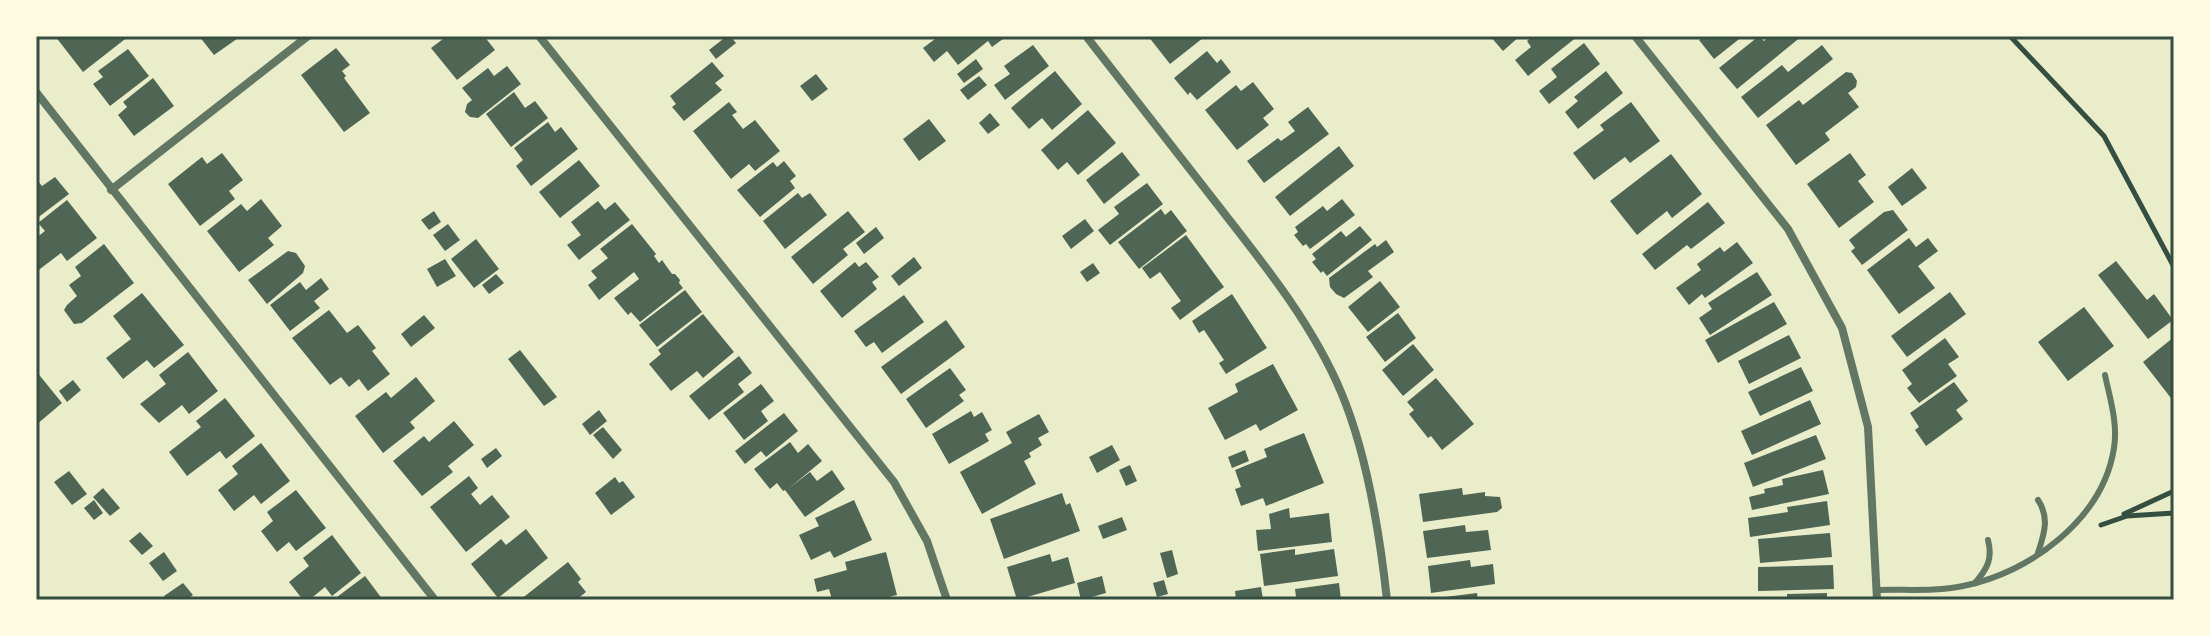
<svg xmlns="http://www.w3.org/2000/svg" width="2210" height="636" font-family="'Noto Sans',sans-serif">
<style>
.building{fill:#4f6655}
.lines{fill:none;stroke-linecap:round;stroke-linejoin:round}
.path{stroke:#344e41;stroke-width:5}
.service{stroke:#617663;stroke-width:6}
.minor{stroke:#617663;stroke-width:8}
.neatline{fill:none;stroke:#344e41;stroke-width:3}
</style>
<rect width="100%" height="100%" fill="#e9edc9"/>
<g class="building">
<polygon points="55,36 129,36 83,72"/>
<polygon points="199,36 241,36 214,55"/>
<polygon points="447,36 484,36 495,50 457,80 431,48"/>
<polygon points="727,36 730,36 736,43 716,59 709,50"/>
<polygon points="939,36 1007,36 992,47 988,41 958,65 947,51 934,62 923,48"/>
<polygon points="1148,36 1202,36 1203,38 1170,64"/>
<polygon points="1490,36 1520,36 1503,51"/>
<polygon points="1533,36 1578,36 1528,76 1515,60 1531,47 1527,41"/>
<polygon points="1704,36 1743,36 1714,59 1699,40"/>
<polygon points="1759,36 1764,41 1770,36 1802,36 1737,89 1719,68"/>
<polygon points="1584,43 1600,64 1549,104 1539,91 1557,77 1551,69"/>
<polygon points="1033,45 1049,66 1005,100 994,85 1010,74 1004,66"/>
<polygon points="1822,45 1833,59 1758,118 1741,97 1782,65 1788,72"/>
<polygon points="336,48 350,65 342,71 346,76 344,78 370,113 344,132 301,75"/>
<polygon points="128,49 149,76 110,106 93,84 103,77 98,71"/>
<polygon points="1207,51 1217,63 1221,59 1231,72 1197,100 1190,92 1188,95 1174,78"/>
<polygon points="976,59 983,69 964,83 957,74"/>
<polygon points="712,62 724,76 715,83 722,90 684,121 672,107 676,104 670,96"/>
<polygon points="507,66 521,84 478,118 470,117 465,112 467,104 472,100 462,88 488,68 494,76"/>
<polygon points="1055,71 1082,104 1052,130 1042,118 1029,129 1011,108"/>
<polygon points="1606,71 1623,93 1578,129 1565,112 1578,101 1574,97"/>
<polygon points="1846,72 1852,73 1857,81 1856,87 1848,93 1859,107 1825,133 1830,140 1796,165 1766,125 1799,100 1803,105"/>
<polygon points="816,74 828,89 812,101 800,86"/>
<polygon points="979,76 987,85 968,100 960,90"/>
<polygon points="153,78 174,106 134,136 118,115 127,107 123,102"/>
<polygon points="1253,82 1274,109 1263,118 1269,125 1237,150 1205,110 1236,85 1241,91"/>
<polygon points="514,92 525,108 535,101 548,118 511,147 486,114"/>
<polygon points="729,102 737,112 732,115 743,129 755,120 780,151 755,171 749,164 731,179 693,131"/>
<polygon points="1631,102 1660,141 1630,163 1625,157 1594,180 1573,153 1604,130 1600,125"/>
<polygon points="1308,107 1329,134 1264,183 1247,161 1278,138 1281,141 1295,131 1288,122"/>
<polygon points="1088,110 1116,143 1078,175 1067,162 1058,170 1041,150"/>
<polygon points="990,113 1000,125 988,134 979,123"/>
<polygon points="929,119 946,141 919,161 903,139"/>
<polygon points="548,122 555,132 561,127 578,149 531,186 516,166 523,160 514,148"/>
<polygon points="1339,146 1354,166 1290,216 1275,197"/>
<polygon points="1122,152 1140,175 1104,204 1086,180"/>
<polygon points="222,153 243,180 229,191 235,199 200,226 168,184 202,157 207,164"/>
<polygon points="1850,153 1866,175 1858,181 1874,202 1839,228 1807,184"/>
<polygon points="1671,154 1702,194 1672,218 1667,211 1637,235 1610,201"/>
<polygon points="579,160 600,186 560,218 539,192"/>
<polygon points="784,161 796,176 790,181 795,188 760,217 737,190 773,162 777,167"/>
<polygon points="1912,168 1927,188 1902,206 1888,187"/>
<polygon points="55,177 69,194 36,219 36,179 42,186"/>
<polygon points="1147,183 1163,204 1110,245 1098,230 1119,214 1114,207"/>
<polygon points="798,193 802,198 810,193 827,215 785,249 763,221"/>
<polygon points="261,199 282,226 268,238 274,245 239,272 207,231 241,204 247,211"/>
<polygon points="1342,199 1355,215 1310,249 1306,244 1303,246 1294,235 1298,232 1295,227 1323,206 1327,211"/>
<polygon points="67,200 97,238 67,261 61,253 36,272 36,238 45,231 38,223"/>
<polygon points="598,201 605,210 615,202 630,220 579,260 567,245 581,235 571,222"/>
<polygon points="1708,202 1725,223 1691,249 1687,245 1655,270 1642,254"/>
<polygon points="1161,209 1165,215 1171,210 1187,231 1139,269 1118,242"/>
<polygon points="1893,210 1908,230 1862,265 1851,251 1855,248 1849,240 1884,212"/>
<polygon points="434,211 441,222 429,230 421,220"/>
<polygon points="848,211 865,232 843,249 848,255 813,284 791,257"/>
<polygon points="1085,219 1094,231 1071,249 1062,236"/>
<polygon points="448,224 460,240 445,251 433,235"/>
<polygon points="632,224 656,254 654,256 659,263 662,260 672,274 675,274 680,280 679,283 683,288 640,322 631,312 628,315 614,298 639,279 634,272 599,300 588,285 597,278 591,271 608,258 600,249"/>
<polygon points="1360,226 1372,240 1327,276 1323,271 1321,273 1312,262 1316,259 1312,254 1341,231 1346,237"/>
<polygon points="876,227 884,238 864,254 856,243"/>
<polygon points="1186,235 1224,287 1180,320 1171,308 1181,301 1160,272 1150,279 1142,268"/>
<polygon points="1909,238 1916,247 1928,238 1938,251 1918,266 1935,288 1899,314 1867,270"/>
<polygon points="476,239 499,269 474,288 451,259"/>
<polygon points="1386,240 1394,252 1368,271 1373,277 1344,298 1336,294 1330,287 1329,278 1375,244 1377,247"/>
<polygon points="1737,242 1753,263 1705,298 1702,294 1689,305 1676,288 1701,270 1697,264 1720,247 1724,252"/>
<polygon points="104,244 134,283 82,323 74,324 64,310 67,305 77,296 69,285 81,276 75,267"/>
<polygon points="288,251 296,253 305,266 303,273 267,304 248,280"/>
<polygon points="914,257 922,268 899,286 891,276"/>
<polygon points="445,259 456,276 437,287 427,269"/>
<polygon points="2116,261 2147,300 2154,294 2173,320 2148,339 2098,275"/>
<polygon points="855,262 859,267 866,262 879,277 872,282 877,289 842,318 820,291"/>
<polygon points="1093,263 1100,273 1087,282 1080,272"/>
<polygon points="1757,272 1772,295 1710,335 1699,318 1712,309 1708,303"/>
<polygon points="496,274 504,283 489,294 482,285"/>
<polygon points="321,278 329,289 314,301 320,308 290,331 270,305 300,282 306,290"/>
<polygon points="1380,281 1400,307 1368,332 1348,307"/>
<polygon points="685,290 702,312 657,347 639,325"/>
<polygon points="1950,292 1966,314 1907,357 1891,336"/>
<polygon points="142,293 184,345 154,368 147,360 123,379 106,358 131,339 113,316"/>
<polygon points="1232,294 1267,348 1226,374 1219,363 1224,360 1204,330 1199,333 1192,321"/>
<polygon points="904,295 924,322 882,353 874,342 866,347 854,331"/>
<polygon points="1774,302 1787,324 1718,363 1705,340"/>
<polygon points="2084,307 2114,346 2068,381 2038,342"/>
<polygon points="329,310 347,333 358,325 376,348 372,351 390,374 368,391 359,379 349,387 341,377 330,385 292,338"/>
<polygon points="1398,313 1416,338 1385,362 1366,337"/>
<polygon points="703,314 734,352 703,378 697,371 671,391 649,364 661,354 658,350"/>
<polygon points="424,315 435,328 411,347 401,334"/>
<polygon points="946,320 965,347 901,394 881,367"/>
<polygon points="1789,335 1801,358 1749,384 1738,361"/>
<polygon points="2174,337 2174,402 2143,362"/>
<polygon points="1945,338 1959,357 1948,364 1957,376 1919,403 1907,388 1912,384 1902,370"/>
<polygon points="1413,344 1434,370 1403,396 1382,370"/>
<polygon points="520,350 557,397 544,406 508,359"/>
<polygon points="188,352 218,391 189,414 182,405 159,423 140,404 166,384 159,375"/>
<polygon points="739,356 752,373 738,384 744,392 709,420 689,396"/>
<polygon points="1273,364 1298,410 1260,431 1256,424 1225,440 1208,408 1238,392 1235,384"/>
<polygon points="1801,367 1813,391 1760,416 1748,392"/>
<polygon points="950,368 966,390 959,395 964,401 926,428 906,399"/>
<polygon points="36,371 62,403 36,425"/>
<polygon points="416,377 435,401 410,422 415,428 383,453 355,416 386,392 391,398"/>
<polygon points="1436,378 1474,424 1442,450 1431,436 1428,438 1409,414 1414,410 1407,402"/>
<polygon points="73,380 81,390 67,402 59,391"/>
<polygon points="1954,382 1968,401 1956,410 1963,419 1926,446 1915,430 1919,427 1910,413"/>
<polygon points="761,384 774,401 761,411 768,421 744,440 723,413"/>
<polygon points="225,398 255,436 226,459 220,451 187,476 169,452 201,427 196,421"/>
<polygon points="1810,400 1821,424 1752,455 1741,431"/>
<polygon points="599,410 607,421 590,435 582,424"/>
<polygon points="971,411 974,417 982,412 992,430 985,434 989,441 949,464 932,434"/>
<polygon points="784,413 798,431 766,457 761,451 745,464 735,451"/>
<polygon points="1039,414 1049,432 1038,438 1042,445 1029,453 1031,457 1024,461 1036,484 982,514 960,472 1012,443 1006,432"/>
<polygon points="454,421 474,445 448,466 453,472 422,496 393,461 424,436 429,442"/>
<polygon points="603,427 622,450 613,459 593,435"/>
<polygon points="1304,433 1324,483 1266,506 1263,498 1241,506 1235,489 1241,487 1235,470 1267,457 1264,449"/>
<polygon points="1816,435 1826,459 1753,487 1744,463"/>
<polygon points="790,442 798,453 808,444 822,461 788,489 810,472 817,481 832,470 845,489 805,517 785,490 783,491 777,483 770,489 754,469"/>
<polygon points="261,443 290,481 261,504 254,495 234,511 218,490 238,474 232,466"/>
<polygon points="1112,445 1120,460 1097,473 1089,457"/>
<polygon points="496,448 502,456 487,468 481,459"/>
<polygon points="1245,450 1249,461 1232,468 1228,457"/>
<polygon points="1130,465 1137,481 1126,486 1119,470"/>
<polygon points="1823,470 1829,494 1752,510 1749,497 1765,493 1764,489 1783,485 1782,479"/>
<polygon points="69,471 87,494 72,505 54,482"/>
<polygon points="469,476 478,488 471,494 480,505 492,495 510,517 466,552 430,507"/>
<polygon points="615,477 619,483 623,481 635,497 611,515 595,493"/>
<polygon points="103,488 120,508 110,516 93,497"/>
<polygon points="1462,488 1463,495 1485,492 1485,496 1500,497 1502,508 1497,512 1423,522 1419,494"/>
<polygon points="296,490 326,528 296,551 289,542 277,552 261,531 273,521 267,512"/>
<polygon points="1062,493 1066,505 1070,503 1080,531 1004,559 990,519"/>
<polygon points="94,500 103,513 94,520 84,508"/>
<polygon points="854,500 872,540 834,558 830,551 811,560 799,535 819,526 815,518"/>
<polygon points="1827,501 1830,525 1750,537 1748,518 1788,512 1787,507"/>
<polygon points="1289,508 1290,518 1329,513 1332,542 1258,551 1256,530 1271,529 1269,514"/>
<polygon points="1122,517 1127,530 1103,539 1098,526"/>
<polygon points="1465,525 1466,532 1488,530 1491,550 1427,558 1423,531"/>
<polygon points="526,529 548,558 498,598 471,564 501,539 506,545"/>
<polygon points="140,532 153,546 142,555 129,541"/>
<polygon points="1830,533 1832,557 1760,563 1758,539"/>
<polygon points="332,535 361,573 332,596 325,587 309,600 303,600 289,582 309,566 303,558"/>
<polygon points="1295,549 1295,555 1334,549 1338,576 1264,586 1260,554"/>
<polygon points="1172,550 1178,574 1167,578 1160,553"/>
<polygon points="164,552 177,571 163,581 149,563"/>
<polygon points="886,552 897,595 876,600 854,600 853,598 832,600 829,589 817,592 814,579 847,570 845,562"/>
<polygon points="1050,554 1052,562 1068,557 1075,583 1017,600 1007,567"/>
<polygon points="1470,560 1471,567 1493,564 1495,584 1431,593 1428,566"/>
<polygon points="568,562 581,579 578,582 586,592 576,600 520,600"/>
<polygon points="1833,565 1834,589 1758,591 1758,567"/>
<polygon points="365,576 383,600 333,600"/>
<polygon points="1102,576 1106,593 1081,600 1077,583"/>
<polygon points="1164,580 1168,594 1157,597 1153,583"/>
<polygon points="183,583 193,595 186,600 167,600 164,596"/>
<polygon points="1339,583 1341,600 1290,600 1296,597 1295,589"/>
<polygon points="1261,587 1263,599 1236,600 1235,591"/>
<polygon points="1477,593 1478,600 1437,600 1437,598"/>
<polygon points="1827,593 1827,600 1787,600 1787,594"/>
</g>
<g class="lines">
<g class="path">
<polyline points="2010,36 2104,136 2174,267"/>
<polyline points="2124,514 2174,491"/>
<polyline points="2101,525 2127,516 2174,513"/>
</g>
<g class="service">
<path d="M2038 500C2050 518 2044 534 2038 553"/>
<path d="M1975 583C1987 569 1993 559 1988 540"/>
<path d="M1877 590C1905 589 1935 592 1963 586 2030 573 2103 519 2114 448 2118 423 2110 399 2105 375"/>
</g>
<g class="minor">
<polyline points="539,36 894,482 927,541 947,600"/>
<path d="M1086 36C1130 92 1174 148 1217 204 1263 263 1312 323 1341 392 1366 451 1380 536 1387 600"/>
<polyline points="1635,36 1788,229 1842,328 1868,427 1877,600"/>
<polyline points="36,92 435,600"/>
<polyline points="111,190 308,36"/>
</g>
</g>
<rect width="2210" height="636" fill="none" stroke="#fefae0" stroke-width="76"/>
<rect x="38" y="38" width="2134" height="560" class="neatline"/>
</svg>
